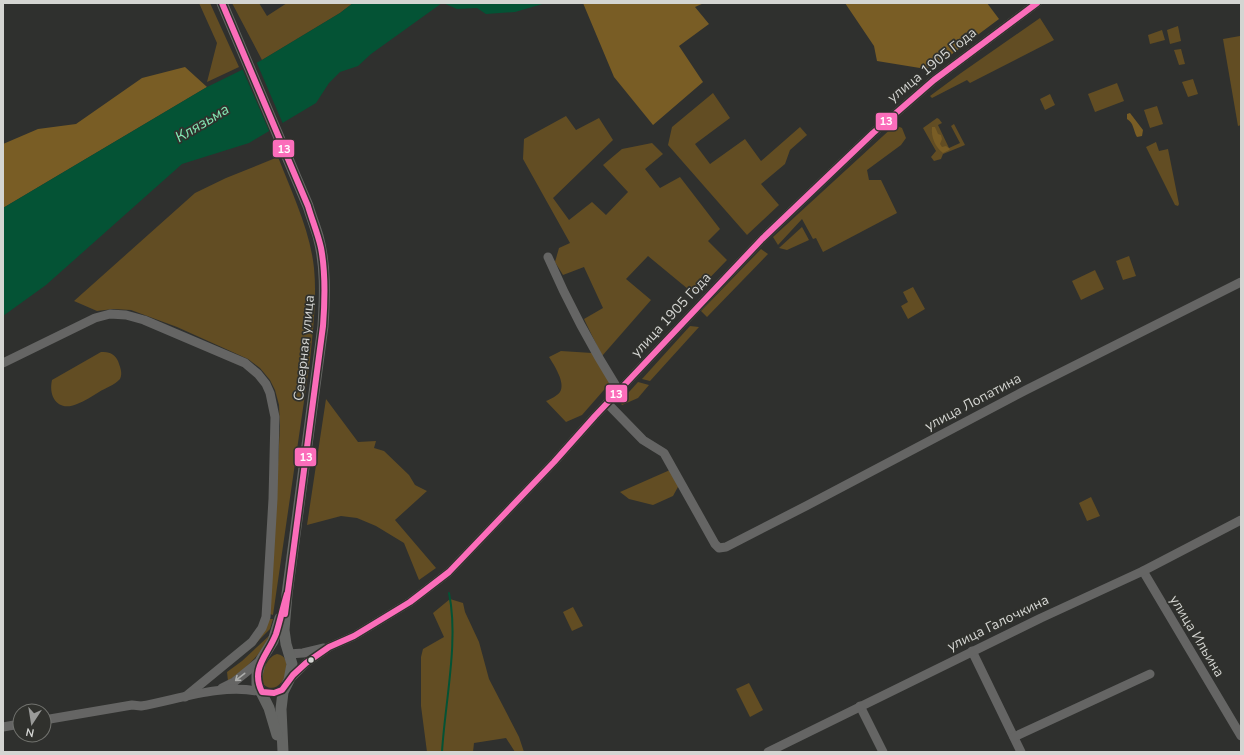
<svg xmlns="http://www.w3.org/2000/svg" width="1244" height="755" font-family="'Nunito Sans',sans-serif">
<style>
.green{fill:#624d23}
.forest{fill:#795d25}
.water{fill:#045335}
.pier{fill:#2f302e}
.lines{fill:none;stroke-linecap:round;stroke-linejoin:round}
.stream{stroke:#045335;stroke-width:2}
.minor{stroke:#656564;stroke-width:9}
.major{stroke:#656664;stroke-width:11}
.bus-1-casing{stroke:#30312d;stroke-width:9}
.bus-1{stroke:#fb6dba;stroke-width:6}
.oneway{stroke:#adaeac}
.bus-dot{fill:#d4d5d2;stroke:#30312d;stroke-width:1.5}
.labels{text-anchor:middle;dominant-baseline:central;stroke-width:3.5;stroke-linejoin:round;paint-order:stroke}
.street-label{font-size:14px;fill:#d4d5d2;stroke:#30312d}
.water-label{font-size:15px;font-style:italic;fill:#84e9b5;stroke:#30312d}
.line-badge{stroke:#30312d;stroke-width:1.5}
.badge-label{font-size:11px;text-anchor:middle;font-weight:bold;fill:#fff}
</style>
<rect width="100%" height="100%" fill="#2f302e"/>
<g class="green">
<polygon points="199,3 210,3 239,67 207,82 217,43"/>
<polygon points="232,3 259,3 267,16 287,3 353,3 340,13 262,60"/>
<polygon points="1040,18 1054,40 970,83 967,80 932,98 930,96 961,73"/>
<polygon points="1178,26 1181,41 1170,44 1167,30"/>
<polygon points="1162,30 1165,40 1150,44 1148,35"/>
<polygon points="1240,36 1241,43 1241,125 1238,126 1223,39"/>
<polygon points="1181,49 1185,64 1179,65 1174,50"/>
<polygon points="1193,79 1198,94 1188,97 1182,82"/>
<polygon points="1117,83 1124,101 1095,112 1088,94"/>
<polygon points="713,93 730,118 695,144 710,164 745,139 761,161 800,127 807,135 790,150 785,164 761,184 779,205 747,235 668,145 672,127"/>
<polygon points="1050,94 1055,105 1045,110 1040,99"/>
<polygon points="1157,106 1163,124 1150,128 1144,110"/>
<polygon points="566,116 576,130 599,118 613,140 553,198 569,220 592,202 606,215 628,192 603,165 622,149 652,143 663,154 645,169 660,188 680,177 720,229 708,241 727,260 694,294 648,256 626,279 651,300 602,356 584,319 603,308 584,267 563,275 555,262 559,248 570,243 523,159 524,139"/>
<polygon points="937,118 939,119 942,123 938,125 949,148 960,143 951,126 954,124 965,145 943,154 941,159 934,161 931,157 936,151 923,128"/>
<polygon points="895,125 902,128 906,138 901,145 867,170 869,180 881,180 897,213 823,252 816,238 813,239 802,219 778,245 773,237"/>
<polygon points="1156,142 1159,151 1168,149 1179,204 1178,206 1175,205 1146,147"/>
<path d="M278 157C292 193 310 230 314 268 317 299 313 330 310 360L273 615 270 614 280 426 279 405 275 390 270 380 260 368 248 359 177 327 131 310 113 309 97 311 74 301 195 193 226 178Z"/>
<polygon points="802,227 809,240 787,250 779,248"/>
<polygon points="761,249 768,254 707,317 701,311"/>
<polygon points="1129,256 1136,276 1123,280 1116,261"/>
<polygon points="1095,270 1104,289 1081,300 1072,281"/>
<polygon points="913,287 925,309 908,319 901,306 908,302 903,292"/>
<polygon points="690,326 699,327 650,381 642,379"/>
<path d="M561 351 592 353 610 383 582 415 566 422 546 401C551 399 557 396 560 392 566 383 554 365 549 357Z"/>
<path d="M101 352C109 352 114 353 118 361 120 367 123 373 120 379 115 385 105 388 99 392 92 396 85 401 77 404 59 412 48 398 52 380Z"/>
<polygon points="638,382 649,385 638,398 622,405 620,402"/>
<polygon points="326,399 358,442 376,441 374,448 384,451 409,475 415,485 427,491 395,520 436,568 419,580 404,543 376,526 357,518 341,516 307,525"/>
<polygon points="670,470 679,485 673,496 653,505 629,499 620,492"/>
<polygon points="1091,497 1100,516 1087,521 1079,503"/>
<polygon points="450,599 463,603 465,612 479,642 489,679 519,737 524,752 515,752 506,738 474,743 473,752 427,752 421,706 421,657 423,649 444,637 433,613"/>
<polygon points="573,607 583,626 572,631 563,612"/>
<polygon points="269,619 273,619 270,629 256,643"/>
<path d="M270 635C260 656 247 667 228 681L227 672 242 661Z"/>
<path d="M277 654C297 656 283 699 264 685 259 676 266 657 277 654Z"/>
<polygon points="749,683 763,710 750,717 736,689"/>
</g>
<g class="forest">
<polygon points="583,3 704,3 695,7 709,24 679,46 703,82 653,125 614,77"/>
<polygon points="845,3 987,3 999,19 948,57 926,69 877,61 874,46"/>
<polygon points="185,67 207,87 3,208 3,144 38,129 76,124 142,78"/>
<path d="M1130 113 1143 130 1142 136 1137 137C1133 130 1134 123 1127 119V114Z"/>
<path d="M932 127H935L938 134 941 135 942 139 940 144 942 147 946 146 950 149 949 150 943 153C935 147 931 137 932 127Z"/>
</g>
<g class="water">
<polygon points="353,3 442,3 371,54 358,66 340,72 329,83 316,103 249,143 182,164 46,285 3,316 3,208 207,87 262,60 340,13"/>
<polygon points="443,3 473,4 546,3 515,12 486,14 477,8 457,9"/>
</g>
<polygon class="pier" points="256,61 283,124 270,133 242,68"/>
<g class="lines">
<path class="stream" d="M442 752C445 702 459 641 449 593"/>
<g class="minor">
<path d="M548 257C568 303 592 348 619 391"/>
<polyline points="3,363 95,318 110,314 126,315 144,320 245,363 258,374 266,384 270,393 275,417 273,499 266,617 262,628 252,642 185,697"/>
<polyline points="607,403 643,440 664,453 715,544 719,548 726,547 806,506 1026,390 1241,282"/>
<polyline points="1143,571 1241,736"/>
<polyline points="972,651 1021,752"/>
<polyline points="289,654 303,653 324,648"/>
<polyline points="289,680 306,663 329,647 354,636 410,602 449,572 554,462 595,416 762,239 873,133 934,80 1037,3"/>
<polyline points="222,688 234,682 261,660"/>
<polyline points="860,706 883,752"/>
<path d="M44 720 132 705 141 706C180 699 222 683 262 692"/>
<polyline points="3,727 20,724"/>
<polyline points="1014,737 1150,674"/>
<polyline points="768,752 1041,618 1143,571 1241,520"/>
</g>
<g class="major">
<path d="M222 3 308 206C311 216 315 226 318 236 326 265 325 295 323 326L287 594 284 630 286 644 292 664 289 680 283 692 281 709 283 752"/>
<polyline points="277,735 269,708 257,684 257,675 261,660 273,641 280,618"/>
</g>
<defs>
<g id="bus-1">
<path d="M222 3 308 206C312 220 318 234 321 248 326 274 325 300 323 326L285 614"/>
<path d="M287 594C283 607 280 621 276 634 268 655 250 668 262 692L274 693 282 690 293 675 306 663 329 647 354 636 410 602 449 572 554 462 595 416 762 239 873 133 934 80 1037 3"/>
</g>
</defs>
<use href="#bus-1" class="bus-1-casing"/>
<use href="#bus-1" class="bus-1"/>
</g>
<defs><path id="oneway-shaft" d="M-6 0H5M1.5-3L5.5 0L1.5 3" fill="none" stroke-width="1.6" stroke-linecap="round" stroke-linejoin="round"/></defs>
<use class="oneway" href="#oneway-shaft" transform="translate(240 677) rotate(142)"/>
<circle class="bus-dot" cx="311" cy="660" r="3.5"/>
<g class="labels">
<g class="street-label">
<text transform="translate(932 65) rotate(-39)">улица 1905 Года</text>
<text transform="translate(671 315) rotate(-47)">улица 1905 Года</text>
<text transform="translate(304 348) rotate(-84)">Северная улица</text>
<text transform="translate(973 402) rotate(-28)">улица Лопатина</text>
<text transform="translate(998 623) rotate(-26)">улица Галочкина</text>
<text transform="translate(1197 636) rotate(59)">улица Ильина</text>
</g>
<g class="water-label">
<text transform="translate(202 123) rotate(-31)">Клязьма</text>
</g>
</g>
<g class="line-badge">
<rect x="875" y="112" width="23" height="19" rx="4" fill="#fb6dba"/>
<rect x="272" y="139" width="23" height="19" rx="4" fill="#fb6dba"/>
<rect x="605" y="384" width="23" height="19" rx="4" fill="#fb6dba"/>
<rect x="294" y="447" width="23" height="20" rx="4" fill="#fb6dba"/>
</g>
<g class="badge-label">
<text x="886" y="125">13</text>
<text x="284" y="153">13</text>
<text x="616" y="398">13</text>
<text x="306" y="461">13</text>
</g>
<rect width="1244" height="755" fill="none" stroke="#d4d5d2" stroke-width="8"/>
<g transform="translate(32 723) rotate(192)"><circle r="19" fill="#30312d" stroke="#72736f"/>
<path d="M0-3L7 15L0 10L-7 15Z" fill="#9a9b99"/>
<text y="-6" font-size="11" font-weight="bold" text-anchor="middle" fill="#d4d5d2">N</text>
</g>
</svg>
